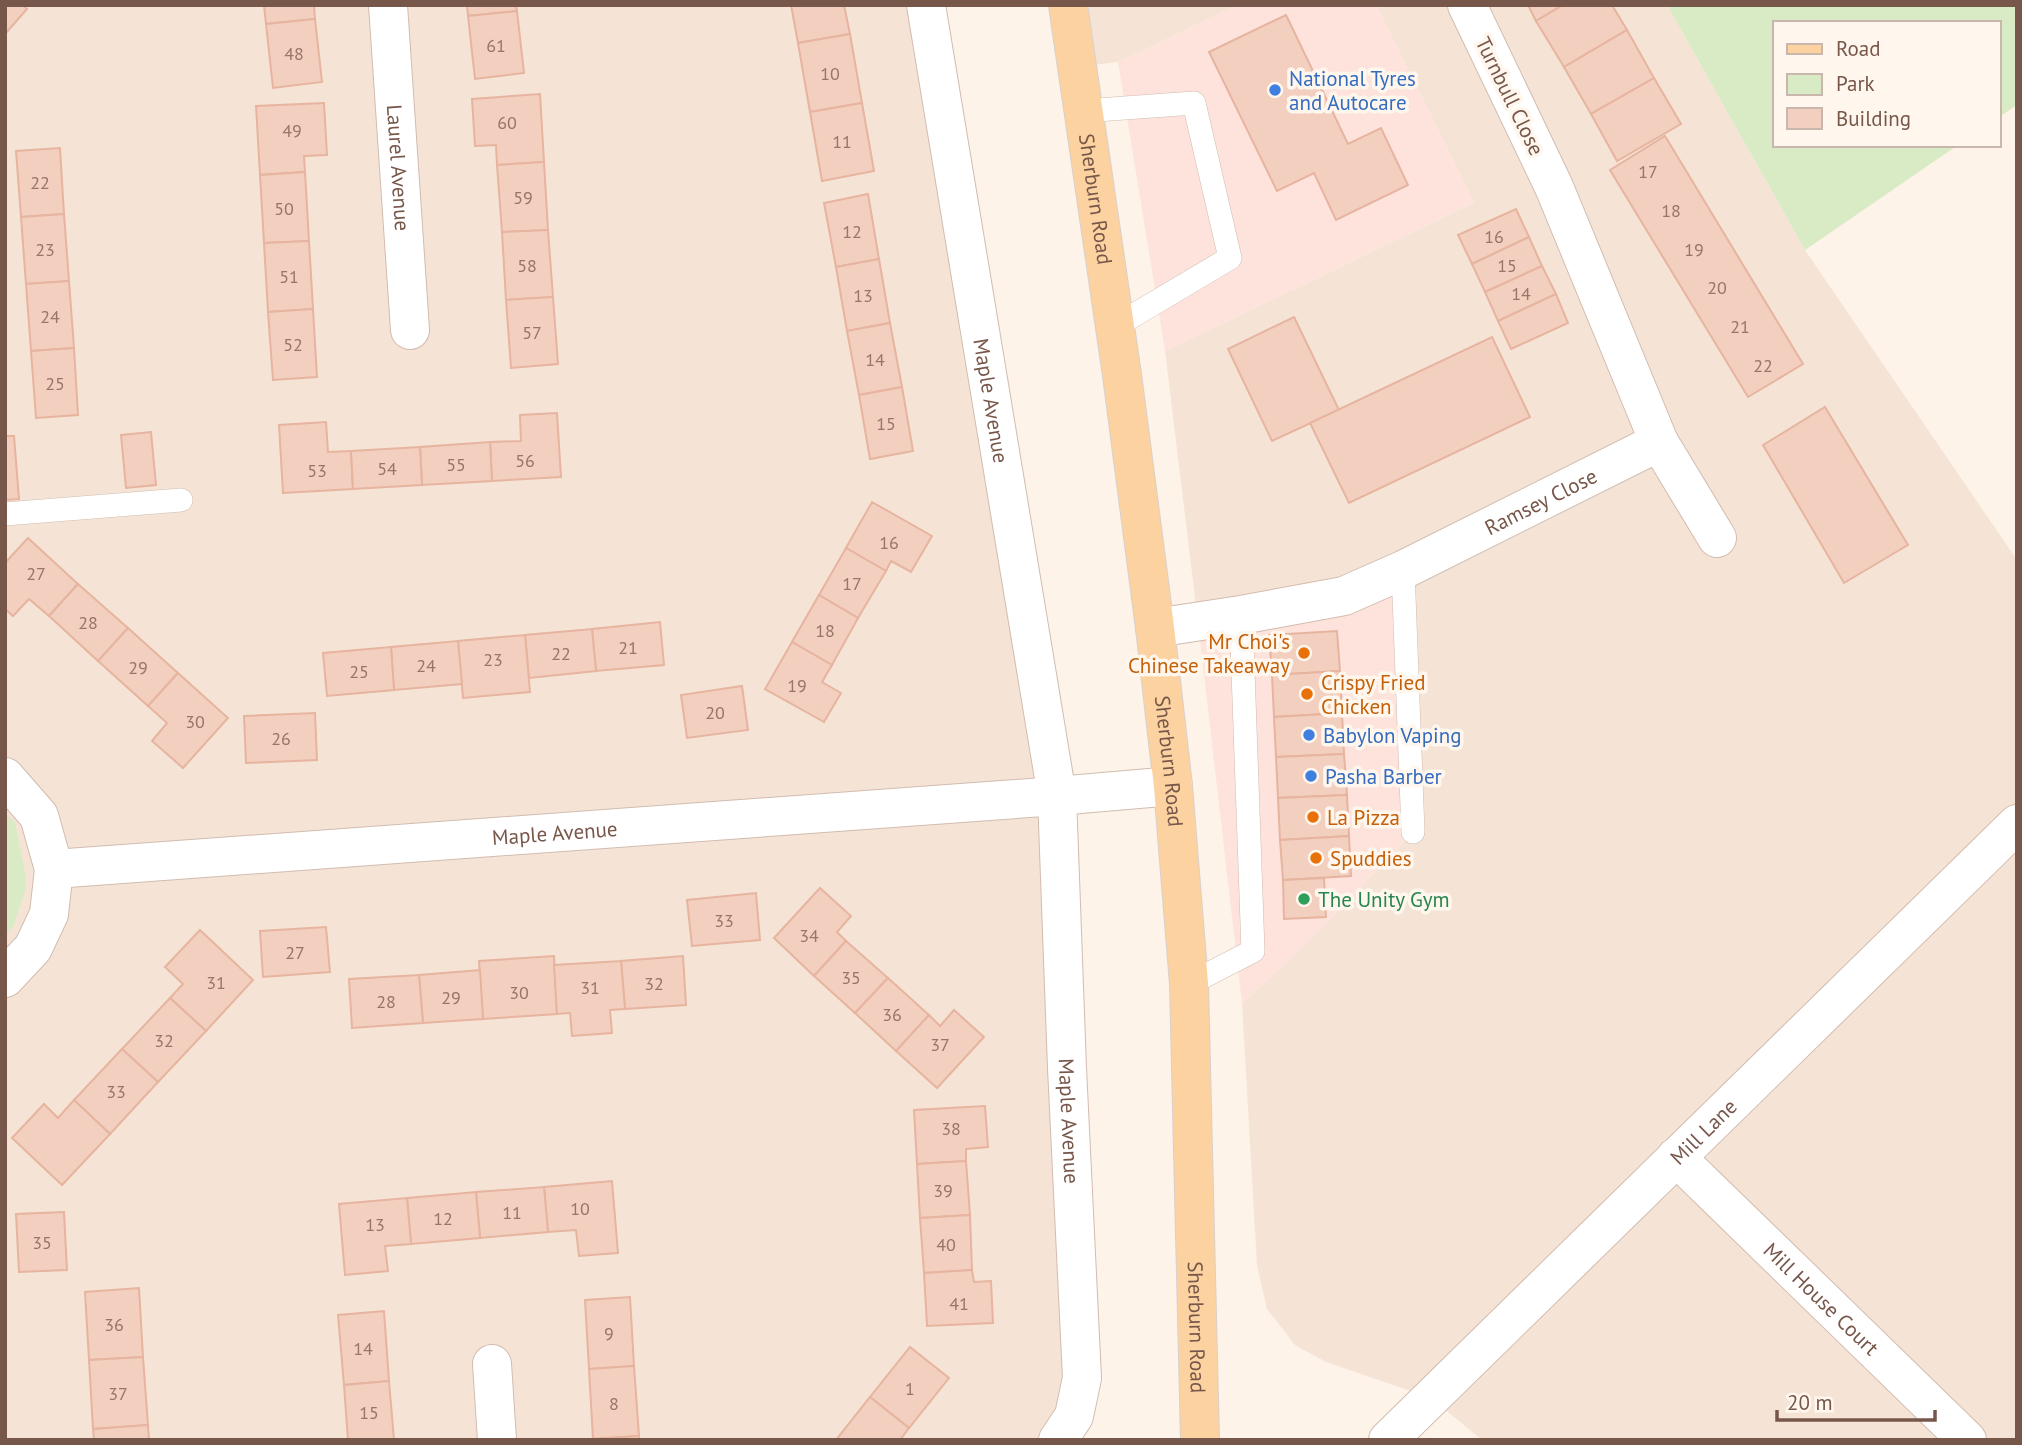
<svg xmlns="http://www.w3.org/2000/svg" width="2022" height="1445" font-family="'PT Sans',sans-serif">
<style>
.residential{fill:#f5e4d6}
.commercial{fill:#fde3db}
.green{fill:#d8ebc5}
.building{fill:#f3cfbf;stroke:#e6b49f;stroke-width:2}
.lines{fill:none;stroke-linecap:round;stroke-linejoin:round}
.service-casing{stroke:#d2bcaf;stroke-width:24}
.minor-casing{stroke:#d2bcaf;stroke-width:40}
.primary-casing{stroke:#d9d0cd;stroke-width:40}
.service{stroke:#fff;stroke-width:23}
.minor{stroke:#fff;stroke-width:38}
.primary{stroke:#fcd2a0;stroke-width:38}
.shop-dot{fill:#3f7fe0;stroke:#fff7ee;stroke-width:2.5}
.food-dot{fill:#e8710a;stroke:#fff7ee;stroke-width:2.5}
.leisure-dot{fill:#2e9e5b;stroke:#fff7ee;stroke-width:2.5}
.labels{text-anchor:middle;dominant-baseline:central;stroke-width:7;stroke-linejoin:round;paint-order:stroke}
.number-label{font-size:18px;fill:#977568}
.shop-label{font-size:21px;fill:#366cbe;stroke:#fff7ee;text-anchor:start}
.street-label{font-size:21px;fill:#78574b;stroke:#fff7ee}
.food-label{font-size:21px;fill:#c56008;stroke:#fff7ee;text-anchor:start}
.leisure-label{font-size:21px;fill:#27864d;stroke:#fff7ee;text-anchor:start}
</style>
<rect width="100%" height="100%" fill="#fdf3e8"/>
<g class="residential">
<polygon points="5,5 926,5 1057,796 1082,1378 1058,1440 5,1440"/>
<polygon points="1068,5 1238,5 1118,62 1077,67"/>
<polygon points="1376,5 1667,5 1805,250 2017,560 2017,1440 1482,1440 1431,1398 1326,1362 1295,1345 1267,1309 1257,1265 1242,1004 1316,934 1413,832 1198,622 1165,351 1474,203"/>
</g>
<g class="commercial">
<polygon points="1238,5 1376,5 1474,203 1165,351 1118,62"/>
<polygon points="1403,570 1413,832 1316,934 1242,1004 1198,622"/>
</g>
<g class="green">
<polygon points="1667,5 2017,5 2017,105 1999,117 1999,23 1775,23 1775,145 1958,145 1805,250"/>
<polygon points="5,813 15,823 25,873 26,888 13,927 5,936"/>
</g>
<g class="building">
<polygon points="5,5 23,5 27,9 5,34"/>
<polygon points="264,5 314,5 315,19 266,24"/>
<polygon points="467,5 516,5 517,11 468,16"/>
<polygon points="791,5 844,5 850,34 798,43"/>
<polygon points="1528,5 1563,5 1536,21"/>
<polygon points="1563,5 1612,5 1627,30 1564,67 1536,21"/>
<polygon points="517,11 524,73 475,79 468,16"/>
<polygon points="1286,15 1348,144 1381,128 1408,185 1336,220 1314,173 1277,191 1209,52"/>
<polygon points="315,19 322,82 273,88 266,24"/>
<polygon points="1627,30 1654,78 1591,114 1564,67"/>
<polygon points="850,34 862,103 810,112 798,43"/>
<polygon points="1654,78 1681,124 1617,161 1591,114"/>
<polygon points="540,94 544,162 497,165 496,145 475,146 472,99"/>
<polygon points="324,103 327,155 304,156 305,172 260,175 256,106"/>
<polygon points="862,103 874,171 822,181 810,112"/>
<polygon points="1665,136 1803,364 1748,397 1610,170"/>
<polygon points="60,148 64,214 21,217 16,151"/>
<polygon points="544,162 548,230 502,232 497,165"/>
<polygon points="305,172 309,241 264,243 260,175"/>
<polygon points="868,194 879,259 836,267 824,203"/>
<polygon points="1516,209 1529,237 1472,264 1458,235"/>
<polygon points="64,214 69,281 26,284 21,217"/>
<polygon points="548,230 553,297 506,300 502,232"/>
<polygon points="1529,237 1542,266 1485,292 1472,264"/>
<polygon points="309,241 313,309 268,312 264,243"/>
<polygon points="879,259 890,323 847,331 836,267"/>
<polygon points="1542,266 1556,294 1498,321 1485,292"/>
<polygon points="69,281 74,348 31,351 26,284"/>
<polygon points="1556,294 1568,323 1511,349 1498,321"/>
<polygon points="553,297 558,364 511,368 506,300"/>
<polygon points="313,309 317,377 273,380 268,312"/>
<polygon points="1294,317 1339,410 1272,441 1228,349"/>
<polygon points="890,323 902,387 859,395 847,331"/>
<polygon points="1492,337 1530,417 1349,503 1310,423"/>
<polygon points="74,348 78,415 36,418 31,351"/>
<polygon points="902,387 913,451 870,459 859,395"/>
<polygon points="1825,407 1908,545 1844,583 1763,445"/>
<polygon points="557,413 561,477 492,481 490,442 521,441 520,415"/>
<polygon points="326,422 328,452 351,451 353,489 283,493 279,425"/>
<polygon points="151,432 156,485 126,488 121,435"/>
<polygon points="5,436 14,436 19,499 5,500"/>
<polygon points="490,442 492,481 422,485 420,447"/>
<polygon points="420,447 422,485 353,489 351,451"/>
<polygon points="872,502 932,536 911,572 891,561 886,571 846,548"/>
<polygon points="28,538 78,584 49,616 29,599 13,616 5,609 5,563"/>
<polygon points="846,548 886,571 858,618 819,595"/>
<polygon points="78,584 128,628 98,661 49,616"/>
<polygon points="819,595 858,618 832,665 792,642"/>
<polygon points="660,622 664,665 596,671 592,629"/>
<polygon points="128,628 178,673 148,706 98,661"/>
<polygon points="592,629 596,671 529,678 525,635"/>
<polygon points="1337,631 1340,671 1272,675 1269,635"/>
<polygon points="525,635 530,692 463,698 458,641"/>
<polygon points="458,641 462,684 394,690 391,647"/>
<polygon points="792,642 832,665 822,682 841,693 824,722 765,689"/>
<polygon points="391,647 394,690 327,696 323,653"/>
<polygon points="1340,671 1342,713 1274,717 1272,675"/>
<polygon points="178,673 228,718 183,768 152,741 167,723 148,706"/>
<polygon points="742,686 748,730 687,738 681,695"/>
<polygon points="315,713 317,760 246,763 244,716"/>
<polygon points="1342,713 1344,754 1276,757 1274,717"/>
<polygon points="1344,754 1347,795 1278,798 1276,757"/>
<polygon points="1347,795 1349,836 1280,840 1278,798"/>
<polygon points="1349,836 1351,876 1283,880 1280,840"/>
<polygon points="1324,878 1326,917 1284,919 1283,880"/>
<polygon points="820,888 851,916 837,932 846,941 814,976 774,938"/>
<polygon points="756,893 760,940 692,946 687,900"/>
<polygon points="326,927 330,972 263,977 260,931"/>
<polygon points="200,930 253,980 206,1031 170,998 183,984 165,967"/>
<polygon points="846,941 888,978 855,1013 814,976"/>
<polygon points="554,956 557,1014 483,1019 479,961"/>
<polygon points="683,956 686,1005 625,1009 621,961"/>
<polygon points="621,961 625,1009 610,1010 612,1033 572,1036 570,1013 557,1014 554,965"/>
<polygon points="480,970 483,1019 423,1023 419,975"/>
<polygon points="419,975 423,1023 352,1028 349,979"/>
<polygon points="888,978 929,1015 896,1051 855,1013"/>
<polygon points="170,998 206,1031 158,1082 122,1049"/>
<polygon points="954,1010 984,1037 937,1088 896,1051 929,1015 940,1026"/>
<polygon points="122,1049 158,1082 110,1134 74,1100"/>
<polygon points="74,1100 110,1134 62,1185 12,1138 44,1104 58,1118"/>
<polygon points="985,1106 988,1147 966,1149 966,1161 917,1164 914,1110"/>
<polygon points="966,1161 970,1215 920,1218 917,1164"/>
<polygon points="612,1181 618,1253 579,1256 576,1230 548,1232 544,1187"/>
<polygon points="544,1187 548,1232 480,1238 476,1192"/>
<polygon points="476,1192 480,1238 411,1244 407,1198"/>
<polygon points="407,1198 411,1244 385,1246 388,1271 345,1275 339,1204"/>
<polygon points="64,1212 67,1270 19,1272 16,1214"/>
<polygon points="970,1215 972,1270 924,1273 920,1218"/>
<polygon points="972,1270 974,1282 991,1281 993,1323 927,1326 924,1273"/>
<polygon points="139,1288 143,1357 89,1360 85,1292"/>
<polygon points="630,1297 634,1366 589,1369 585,1300"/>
<polygon points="384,1311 389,1381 344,1385 338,1315"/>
<polygon points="910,1347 949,1378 909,1428 870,1397"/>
<polygon points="143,1357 148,1425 93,1429 89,1360"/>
<polygon points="634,1366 639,1436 593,1439 589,1369"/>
<polygon points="389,1381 394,1440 348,1440 344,1385"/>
<polygon points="870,1397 909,1428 900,1440 836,1440"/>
<polygon points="148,1425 149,1440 94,1440 93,1429"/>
<polygon points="639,1436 639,1440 593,1440 593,1439"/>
</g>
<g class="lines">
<defs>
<g id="service">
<polyline points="1083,111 1194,103 1230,258 1114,327"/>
<polyline points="5,514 181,500"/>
<polyline points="1403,570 1413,832"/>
<polyline points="1189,984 1253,951 1241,615"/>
</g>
<g id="minor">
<path id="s1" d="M388 5 410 330"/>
<path id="s2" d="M926 5 1057 796 1067 1068 1082 1378 1074 1416 1058 1440"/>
<polyline points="1659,442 1717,538"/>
<path id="s3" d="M1155 628 1241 615 1344 596 1403 570 1659 442 1554 187 1467 5"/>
<polyline points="5,777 39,816 54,869 49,914 33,948 5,978"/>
<path id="s4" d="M54 869 1057 796 1173 786"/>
<path id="s5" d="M1676 1157 1967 1440"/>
<polyline points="492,1364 497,1440"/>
<path id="s6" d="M1388 1440 2017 824"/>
</g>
<g id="primary">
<path id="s7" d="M1068 5 1122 375 1155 628 1173 786 1189 984 1200 1440"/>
</g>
</defs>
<use href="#service" class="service-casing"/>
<use href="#minor" class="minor-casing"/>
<use href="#primary" class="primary-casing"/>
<use href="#service" class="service"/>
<use href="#minor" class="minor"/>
<use href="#primary" class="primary"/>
</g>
<g class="shop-dot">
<circle cx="1275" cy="90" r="7"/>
<circle cx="1309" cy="735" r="7"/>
<circle cx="1311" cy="776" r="7"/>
</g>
<g class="food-dot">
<circle cx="1304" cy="653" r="7"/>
<circle cx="1307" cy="694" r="7"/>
<circle cx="1313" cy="817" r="7"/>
<circle cx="1316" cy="858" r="7"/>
</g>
<circle class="leisure-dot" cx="1304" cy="899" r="7"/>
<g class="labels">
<g class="number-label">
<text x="496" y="45">61</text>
<text x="294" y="53">48</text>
<text x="830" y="73">10</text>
<text x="507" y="122">60</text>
<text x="292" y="130">49</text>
<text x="842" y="141">11</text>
<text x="1648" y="171">17</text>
<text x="40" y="182">22</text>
<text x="523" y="197">59</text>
<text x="284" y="208">50</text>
<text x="1671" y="210">18</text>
<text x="852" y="231">12</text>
<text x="1494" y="236">16</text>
<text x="45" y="249">23</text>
<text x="1694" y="249">19</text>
<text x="527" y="265">58</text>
<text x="1507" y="265">15</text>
<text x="289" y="276">51</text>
<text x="1717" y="287">20</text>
<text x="1521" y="293">14</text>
<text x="863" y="295">13</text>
<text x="50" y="316">24</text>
<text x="1740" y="326">21</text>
<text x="532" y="332">57</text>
<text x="293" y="344">52</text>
<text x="875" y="359">14</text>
<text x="1763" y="365">22</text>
<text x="55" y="383">25</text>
<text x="886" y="423">15</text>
<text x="525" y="460">56</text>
<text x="456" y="464">55</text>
<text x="387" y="468">54</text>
<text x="317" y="470">53</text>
<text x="889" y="542">16</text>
<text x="36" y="573">27</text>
<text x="852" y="583">17</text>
<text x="88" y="622">28</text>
<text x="825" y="630">18</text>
<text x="628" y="647">21</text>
<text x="561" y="653">22</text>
<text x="493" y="659">23</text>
<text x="426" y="665">24</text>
<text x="138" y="667">29</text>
<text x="359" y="671">25</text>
<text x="797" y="685">19</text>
<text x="715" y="712">20</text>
<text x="195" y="721">30</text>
<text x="281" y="738">26</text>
<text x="724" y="920">33</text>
<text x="809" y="935">34</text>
<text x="295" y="952">27</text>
<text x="851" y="977">35</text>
<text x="216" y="982">31</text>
<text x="654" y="983">32</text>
<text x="590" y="987">31</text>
<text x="519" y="992">30</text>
<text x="451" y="997">29</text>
<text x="386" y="1001">28</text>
<text x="892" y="1014">36</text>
<text x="164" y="1040">32</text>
<text x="940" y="1044">37</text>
<text x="116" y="1091">33</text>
<text x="951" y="1128">38</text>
<text x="943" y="1190">39</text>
<text x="580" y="1208">10</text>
<text x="512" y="1212">11</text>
<text x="443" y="1218">12</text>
<text x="375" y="1224">13</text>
<text x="42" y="1242">35</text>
<text x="946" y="1244">40</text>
<text x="959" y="1303">41</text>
<text x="114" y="1324">36</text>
<text x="609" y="1333">9</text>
<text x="363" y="1348">14</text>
<text x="910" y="1388">1</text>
<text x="118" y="1393">37</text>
<text x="614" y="1403">8</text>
<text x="369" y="1412">15</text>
</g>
<g class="shop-label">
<text x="1289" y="78">National Tyres<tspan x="1289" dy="24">and Autocare</tspan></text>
<text x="1323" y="735">Babylon Vaping</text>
<text x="1325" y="776">Pasha Barber</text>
</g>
<g class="street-label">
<text transform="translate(1510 96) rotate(64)">Turnbull Close</text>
<text stroke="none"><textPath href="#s1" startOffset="163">Laurel Avenue</textPath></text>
<text stroke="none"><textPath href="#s7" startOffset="196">Sherburn Road</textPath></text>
<text stroke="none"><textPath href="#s2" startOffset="401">Maple Avenue</textPath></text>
<text stroke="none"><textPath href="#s3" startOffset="410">Ramsey Close</textPath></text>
<text stroke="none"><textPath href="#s7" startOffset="763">Sherburn Road</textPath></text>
<text stroke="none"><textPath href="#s4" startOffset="502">Maple Avenue</textPath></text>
<text stroke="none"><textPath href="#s2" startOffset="1127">Maple Avenue</textPath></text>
<text stroke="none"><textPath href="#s6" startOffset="441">Mill Lane</textPath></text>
<text stroke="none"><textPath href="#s5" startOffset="203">Mill House Court</textPath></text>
<text stroke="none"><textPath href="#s7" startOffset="1330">Sherburn Road</textPath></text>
</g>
<g class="food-label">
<text x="1290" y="641" text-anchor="end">Mr Choi's<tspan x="1290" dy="24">Chinese Takeaway</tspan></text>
<text x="1321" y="682">Crispy Fried<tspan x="1321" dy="24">Chicken</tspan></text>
<text x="1327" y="817">La Pizza</text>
<text x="1330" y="858">Spuddies</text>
</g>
<g class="leisure-label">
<text x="1318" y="899">The Unity Gym</text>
</g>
</g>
<rect width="2022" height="1445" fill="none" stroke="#78574b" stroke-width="14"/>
<rect x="1773" y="21" width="228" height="126" fill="#fff7ee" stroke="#c9b7ad" stroke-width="2"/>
<rect x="1787" y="44" width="35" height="10" fill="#fcd2a0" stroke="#c9b7ad" stroke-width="2"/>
<text x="1836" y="56" font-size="21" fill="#78574b">Road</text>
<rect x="1787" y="74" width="35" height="21" fill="#d8ebc5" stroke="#c9b7ad" stroke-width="2"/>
<text x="1836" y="91" font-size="21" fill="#78574b">Park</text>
<rect x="1787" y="108" width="35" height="21" fill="#f3cfbf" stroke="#c9b7ad" stroke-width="2"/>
<text x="1836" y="126" font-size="21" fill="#78574b">Building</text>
<path d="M1777 1410v10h158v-10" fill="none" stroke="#78574b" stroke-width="3.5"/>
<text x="1787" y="1410" font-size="21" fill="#78574b" stroke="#fff7ee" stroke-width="5" paint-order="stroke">20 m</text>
</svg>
